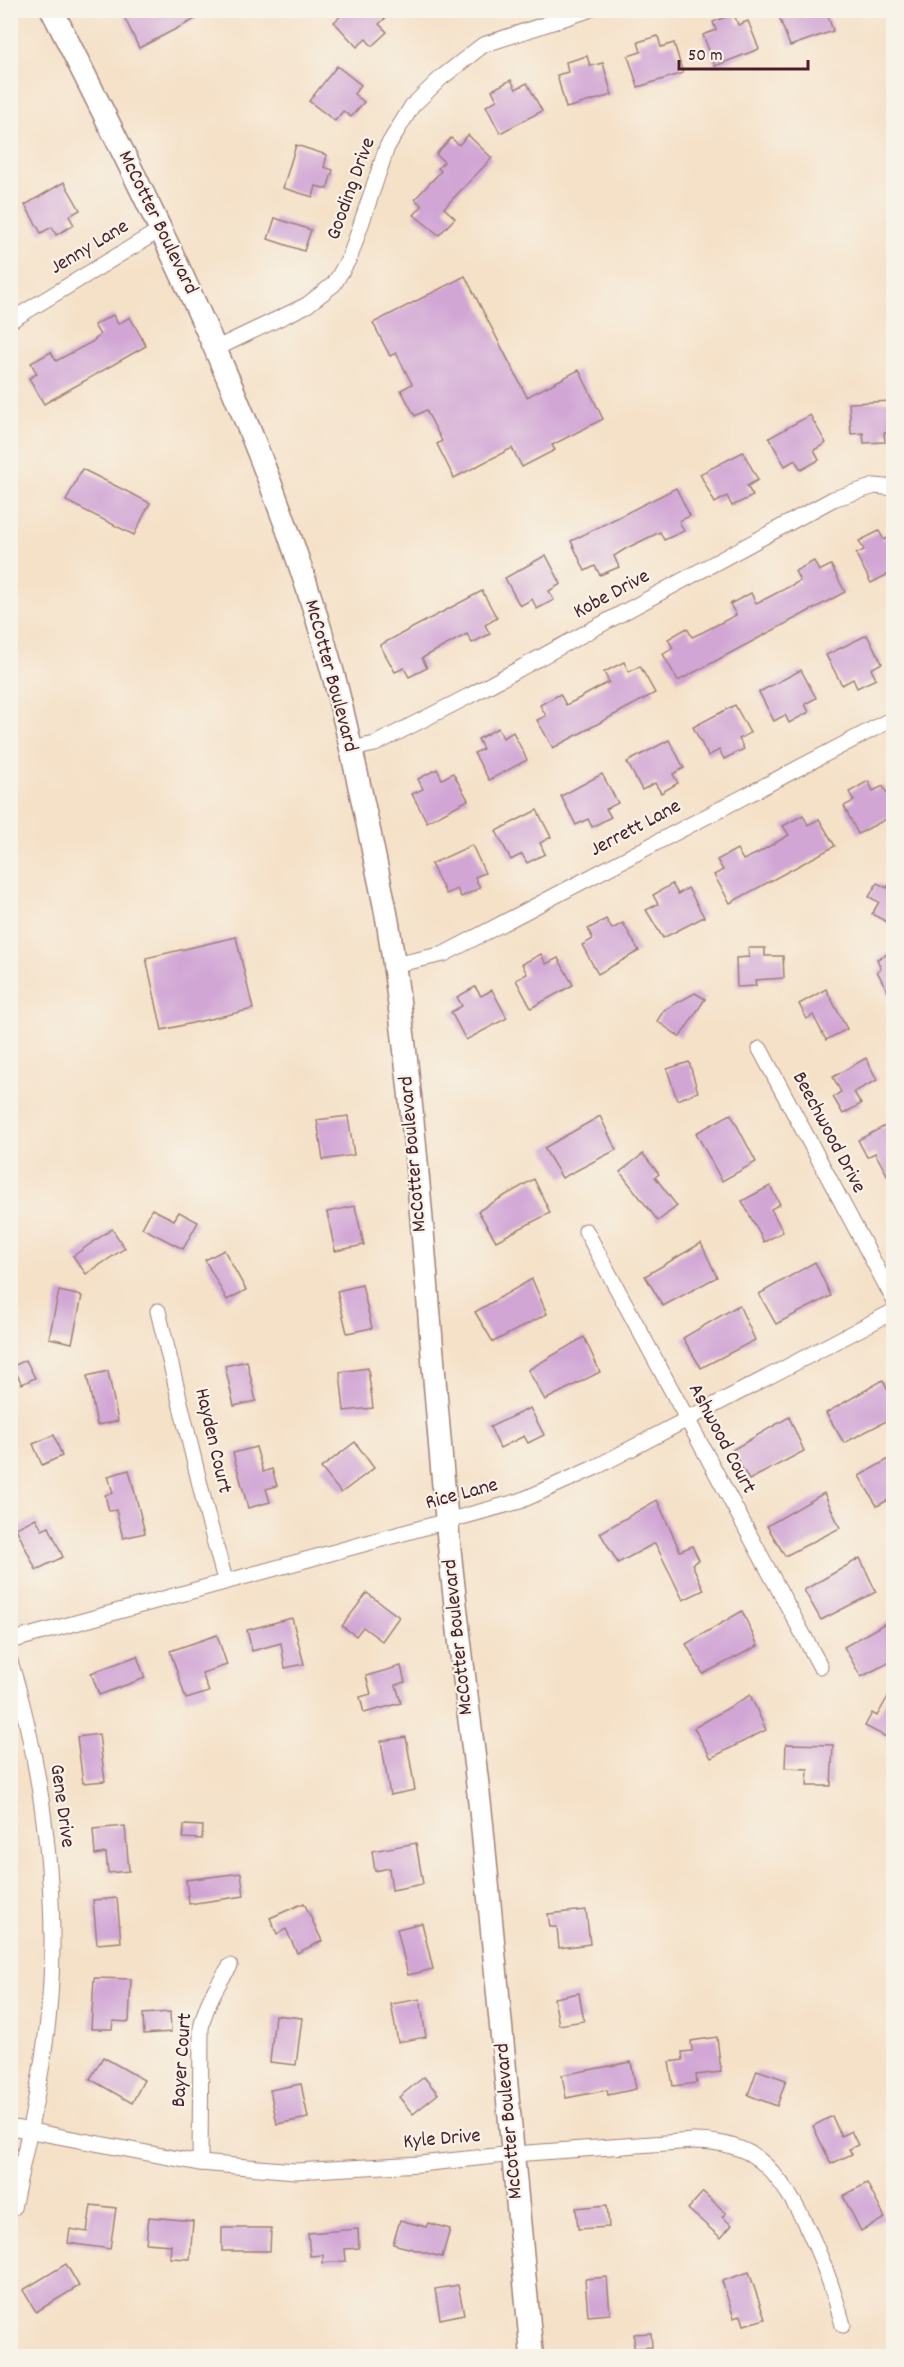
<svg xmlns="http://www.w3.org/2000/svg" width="904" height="2367" font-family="Dekko,sans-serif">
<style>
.building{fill:#d1a6d5}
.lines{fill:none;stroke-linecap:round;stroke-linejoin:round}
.street-casing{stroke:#a0807a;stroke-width:17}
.secondary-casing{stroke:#a0807a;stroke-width:25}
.street{stroke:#fff;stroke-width:15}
.secondary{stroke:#fff;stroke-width:22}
.labels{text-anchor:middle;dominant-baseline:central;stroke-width:4.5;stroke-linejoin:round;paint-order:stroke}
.street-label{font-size:21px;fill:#4a1f2b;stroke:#f7f3e8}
</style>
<rect width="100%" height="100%" fill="#f7f3e8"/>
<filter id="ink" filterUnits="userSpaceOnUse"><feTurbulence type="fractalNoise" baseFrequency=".0167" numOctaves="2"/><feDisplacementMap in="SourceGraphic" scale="12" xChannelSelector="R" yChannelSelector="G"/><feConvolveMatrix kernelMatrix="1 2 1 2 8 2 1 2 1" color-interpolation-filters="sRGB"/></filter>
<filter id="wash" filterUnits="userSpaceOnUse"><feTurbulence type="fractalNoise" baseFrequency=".008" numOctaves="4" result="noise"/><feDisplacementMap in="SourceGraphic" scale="24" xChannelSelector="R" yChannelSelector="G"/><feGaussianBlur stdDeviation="1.35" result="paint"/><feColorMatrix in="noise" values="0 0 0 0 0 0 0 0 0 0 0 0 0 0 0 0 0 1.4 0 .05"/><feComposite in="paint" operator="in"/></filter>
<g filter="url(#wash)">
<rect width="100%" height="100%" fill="#f5e1c8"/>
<g id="blocks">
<g class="building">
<polygon points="121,10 213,10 139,48"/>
<polygon points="348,10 394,10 379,24 387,32 372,46 366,39 357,47 334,22"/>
<polygon points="787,10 826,10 833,31 790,46 778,14"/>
<polygon points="734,14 738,25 748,21 759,49 715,66 703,35 716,30 713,22"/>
<polygon points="658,36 661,47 674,43 683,73 638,87 628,56 641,52 638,42"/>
<polygon points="587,56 590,66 603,63 612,95 566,108 557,75 568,72 566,62"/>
<polygon points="337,66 361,85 354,94 364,102 351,117 343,111 335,121 309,101"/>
<polygon points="511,80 516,89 527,83 542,111 500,133 486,106 497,100 492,90"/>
<polygon points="468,135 492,158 444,208 455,218 439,235 414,215 422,206 415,199 441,171 438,168 444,162 436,154 451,138 459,145"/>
<polygon points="296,145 327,155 324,167 333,170 327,189 316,186 313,197 283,188"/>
<polygon points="64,182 80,210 69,216 74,225 56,235 52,227 41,233 25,205"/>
<polygon points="275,218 311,230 304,251 268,239"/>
<polygon points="465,276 527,397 579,370 603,419 552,445 555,450 522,467 512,448 454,478 437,444 442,441 426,410 415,416 401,390 412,384 396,353 390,356 373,323"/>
<polygon points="113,315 118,324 130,317 146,346 44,404 29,378 37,374 31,363 51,352 56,361 92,342 100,335 94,325"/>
<polygon points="894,401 894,432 884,433 885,442 864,443 863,433 851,434 849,403"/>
<polygon points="810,415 826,443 814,450 819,460 801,470 795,460 785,466 769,438"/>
<polygon points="743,452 758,480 747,486 753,496 732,506 727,496 715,503 700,474"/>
<polygon points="82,469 150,503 134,535 66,501"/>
<polygon points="676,488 690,516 679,521 684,531 664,540 660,532 625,549 614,556 619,567 600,575 595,566 585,571 571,541"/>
<polygon points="879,531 884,540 894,534 894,571 871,583 856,554 864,550 859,541"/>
<polygon points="546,555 561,584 549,591 554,600 537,609 532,599 520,606 505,578"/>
<polygon points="814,561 819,571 831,565 845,592 678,681 663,654 673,648 668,639 687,628 692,637 703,632 736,615 730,604 751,593 756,603 767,598 800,581 795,571"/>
<polygon points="482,591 497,618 485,625 490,634 472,643 467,634 422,658 427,668 409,677 404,668 395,672 380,645"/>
<polygon points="867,635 882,663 871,669 876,679 857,688 853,679 842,685 826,655"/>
<polygon points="624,662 629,672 640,666 655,693 553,748 537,720 546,716 540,705 560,694 566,705 576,700 609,682 604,672"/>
<polygon points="801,670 816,698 805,704 809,712 789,723 785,715 774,721 759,692"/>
<polygon points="735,705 750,733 739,739 744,749 724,759 719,750 708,756 693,727"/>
<polygon points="498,728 503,738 513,732 527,760 489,780 474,753 483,749 478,739"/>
<polygon points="669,740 684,768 673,774 678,783 661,793 655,783 642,790 627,762"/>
<polygon points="437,769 442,779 453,773 468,800 427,822 412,794 423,789 418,779"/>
<polygon points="602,774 618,803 606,809 611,817 592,827 588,819 576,825 561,796"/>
<polygon points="868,781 873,791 883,786 894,806 894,815 858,834 844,806 854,801 849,792"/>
<polygon points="537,810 551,837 540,843 545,854 527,863 522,854 511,860 496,831"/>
<polygon points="803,815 808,825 819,819 835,846 730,903 714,875 723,870 717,860 737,849 743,860 756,854 789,835 783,826"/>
<polygon points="472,845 485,873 475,877 480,888 461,897 457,889 446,894 431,864"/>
<polygon points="894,876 894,926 872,914 879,902 869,897 877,883 887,888"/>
<polygon points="672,884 678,894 688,888 704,917 663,938 646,910 658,904 653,895"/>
<polygon points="606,919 612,929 623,923 639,951 598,974 582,945 593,939 588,929"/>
<polygon points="236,937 253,1009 162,1030 146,958"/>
<polygon points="748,948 765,948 765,956 783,956 784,978 755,980 756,986 737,987 736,958 749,957"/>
<polygon points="894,951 894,1004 877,971 881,969 877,959"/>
<polygon points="541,954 546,964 558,958 573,985 531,1008 516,980 527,974 522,964"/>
<polygon points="475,987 481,996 492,990 507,1018 466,1040 451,1012 462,1006 457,997"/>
<polygon points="826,989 847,1029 826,1040 813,1015 807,1019 799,1004"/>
<polygon points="695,993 705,999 680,1037 657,1021 664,1010"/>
<polygon points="866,1058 877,1080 854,1092 861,1104 843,1114 833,1097 841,1092 833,1077"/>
<polygon points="689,1062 698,1092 677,1100 667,1069"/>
<polygon points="731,1114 756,1162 722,1181 696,1133"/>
<polygon points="348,1116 354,1155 323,1160 317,1120"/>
<polygon points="600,1116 616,1150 562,1178 544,1148"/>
<polygon points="885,1126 894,1142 894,1187 875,1153 867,1157 858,1140"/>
<polygon points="643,1154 659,1174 655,1177 677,1206 658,1221 620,1172"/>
<polygon points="534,1179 550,1213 496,1241 478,1211"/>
<polygon points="770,1186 780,1204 771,1209 783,1232 764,1242 742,1201"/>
<polygon points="355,1206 364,1245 335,1251 327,1212"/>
<polygon points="152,1209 174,1220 179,1212 198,1222 183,1249 142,1228"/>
<polygon points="112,1229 125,1248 86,1274 73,1256"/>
<polygon points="701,1243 717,1277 663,1306 645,1276"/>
<polygon points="224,1250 246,1290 227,1300 205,1260"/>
<polygon points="815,1262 831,1296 776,1324 759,1294"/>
<polygon points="532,1279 547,1314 493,1342 475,1312"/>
<polygon points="362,1285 372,1328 347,1333 337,1291"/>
<polygon points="59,1291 82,1296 72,1343 49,1338"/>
<polygon points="739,1305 755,1340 701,1368 683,1338"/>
<polygon points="584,1337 600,1372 545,1400 528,1370"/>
<polygon points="26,1360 35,1378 22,1384 13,1366"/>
<polygon points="247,1361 256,1401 234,1406 225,1366"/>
<polygon points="368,1368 373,1408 344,1411 340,1372"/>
<polygon points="108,1371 118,1421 97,1425 87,1376"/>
<polygon points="883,1380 894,1404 894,1417 844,1443 826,1413"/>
<polygon points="530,1408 544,1435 528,1443 524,1436 500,1448 490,1427"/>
<polygon points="789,1417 804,1451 749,1480 732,1450"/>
<polygon points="54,1435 62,1456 42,1465 33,1444"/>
<polygon points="355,1442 374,1468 341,1493 321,1468"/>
<polygon points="256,1447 263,1472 272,1469 277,1486 266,1489 270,1502 248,1508 233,1453"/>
<polygon points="894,1456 894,1497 877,1506 859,1476"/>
<polygon points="129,1470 145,1533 123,1538 116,1510 109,1511 105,1495 113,1493 108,1476"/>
<polygon points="824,1493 840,1528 785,1556 767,1526"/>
<polygon points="657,1500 680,1551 692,1546 699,1560 692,1564 704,1590 683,1600 655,1543 618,1563 600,1533"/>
<polygon points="36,1518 42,1530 49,1527 63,1557 36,1570 16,1528"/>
<polygon points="860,1558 876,1592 821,1620 804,1590"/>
<polygon points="367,1593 399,1617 382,1641 363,1627 356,1636 342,1626"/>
<polygon points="742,1611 758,1646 703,1674 686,1644"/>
<polygon points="292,1618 304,1664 285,1668 281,1643 252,1651 247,1630"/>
<polygon points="894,1618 894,1660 861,1677 844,1647"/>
<polygon points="217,1635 227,1665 202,1673 209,1692 186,1699 170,1651"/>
<polygon points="137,1656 145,1678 99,1695 91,1673"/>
<polygon points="401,1666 405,1682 396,1685 401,1703 364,1713 360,1697 371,1694 366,1676"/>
<polygon points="894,1686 894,1741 865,1726 872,1713 877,1716"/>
<polygon points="750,1695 766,1730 711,1758 694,1728"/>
<polygon points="99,1734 105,1781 83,1783 77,1737"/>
<polygon points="406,1737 415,1790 390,1795 381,1741"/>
<polygon points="786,1744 833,1745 831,1786 807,1786 808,1769 785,1768"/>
<polygon points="184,1825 203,1826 202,1839 183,1838"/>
<polygon points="125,1826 129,1871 108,1873 106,1853 95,1855 93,1829"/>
<polygon points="416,1843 423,1884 392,1890 389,1868 375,1871 372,1851"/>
<polygon points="241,1873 244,1896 189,1904 186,1880"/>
<polygon points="117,1898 121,1942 97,1944 93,1900"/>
<polygon points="304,1903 322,1941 297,1953 286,1929 277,1934 270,1918"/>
<polygon points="586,1910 590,1944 559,1948 557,1927 550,1927 548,1914"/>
<polygon points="422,1923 433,1969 408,1975 397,1929"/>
<polygon points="94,1978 131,1979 129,2022 113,2021 112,2029 91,2029"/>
<polygon points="579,1993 584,2021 559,2025 554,1998"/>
<polygon points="420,1999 426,2037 398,2042 391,2004"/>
<polygon points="170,2012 171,2032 144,2034 143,2014"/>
<polygon points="275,2015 302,2018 296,2065 270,2062"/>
<polygon points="717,2037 721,2072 696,2075 697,2083 673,2086 669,2062 683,2060 682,2052 692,2051 691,2041"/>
<polygon points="103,2057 144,2080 132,2103 90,2079"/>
<polygon points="631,2062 636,2089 608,2095 607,2090 566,2098 562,2075"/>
<polygon points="757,2070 786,2080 777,2106 748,2095"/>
<polygon points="424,2077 438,2094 413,2114 399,2097"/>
<polygon points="301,2084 308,2118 277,2124 270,2090"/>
<polygon points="832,2116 841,2136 851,2131 858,2145 849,2149 852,2154 831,2164 813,2126"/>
<polygon points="867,2183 885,2218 861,2231 843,2196"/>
<polygon points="703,2192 726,2213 722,2217 732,2225 721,2238 688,2209"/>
<polygon points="91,2205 116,2208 110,2249 68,2243 70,2229 87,2232"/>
<polygon points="607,2205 609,2227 578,2229 576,2208"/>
<polygon points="149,2217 193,2221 190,2259 170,2258 171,2245 146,2243"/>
<polygon points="400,2220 426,2227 428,2223 450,2229 442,2257 393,2244"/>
<polygon points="222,2228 271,2228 270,2251 222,2251"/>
<polygon points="358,2229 359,2248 345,2249 346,2261 323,2263 323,2255 310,2256 308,2233"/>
<polygon points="66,2264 79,2286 36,2312 23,2290"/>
<polygon points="749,2272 765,2319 744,2325 741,2315 734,2318 722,2281"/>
<polygon points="607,2277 610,2314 588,2316 585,2279"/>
<polygon points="458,2285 464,2314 440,2319 435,2289"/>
<polygon points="651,2333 652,2347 634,2348 634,2334"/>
</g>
</g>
</g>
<g filter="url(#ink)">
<use href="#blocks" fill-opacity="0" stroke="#a0807a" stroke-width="1.5"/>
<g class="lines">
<defs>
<g id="street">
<polyline points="10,321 160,230"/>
<polyline points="215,349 307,305 334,284 350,257 387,147 412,106 441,78 483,45 589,10"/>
<polyline points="351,749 375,744 469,696 833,499 875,486 894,488"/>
<polyline points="394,965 444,954 894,718"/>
<polyline points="760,1049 894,1300"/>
<polyline points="586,1231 820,1666"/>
<polyline points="158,1311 208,1518 225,1580"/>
<polyline points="10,1641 520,1501 594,1468 894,1311"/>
<path d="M10 1661C44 1771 60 1906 48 2020 41 2084 26 2146 13 2208"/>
<path d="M10 2127 200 2163 295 2171 420 2164 514 2154 693 2141C713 2141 733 2144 751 2154 796 2181 830 2276 843 2325"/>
<path d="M200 2163 201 2028C206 2004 216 1986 230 1966"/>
</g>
<path id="secondary" d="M52 10C161 227 272 446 335 681 348 732 359 784 370 835 376 867 384 898 389 930 419 1126 428 1325 447 1523 456 1624 471 1724 482 1824 500 2002 515 2179 532 2356"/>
</defs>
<use href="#street" class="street-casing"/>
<use href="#secondary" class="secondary-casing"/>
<use href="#street" class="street"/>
<use href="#secondary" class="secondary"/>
</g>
</g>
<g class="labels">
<g class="street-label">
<text transform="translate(352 189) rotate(-70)">Gooding Drive</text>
<text transform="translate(157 223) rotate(64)">McCotter Boulevard</text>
<text transform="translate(90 248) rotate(-31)">Jenny Lane</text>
<text transform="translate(612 595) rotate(-28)">Kobe Drive</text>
<text transform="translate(330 676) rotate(75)">McCotter Boulevard</text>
<text transform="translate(636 829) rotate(-28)">Jerrett Lane</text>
<text transform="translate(828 1133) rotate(62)">Beechwood Drive</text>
<text transform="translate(414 1154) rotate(-95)">McCotter Boulevard</text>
<text transform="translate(721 1439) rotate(62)">Ashwood Court</text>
<text transform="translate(212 1441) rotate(77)">Hayden Court</text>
<text transform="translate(462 1495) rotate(-15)">Rice Lane</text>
<text transform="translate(459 1637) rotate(-96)">McCotter Boulevard</text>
<text transform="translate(61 1806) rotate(82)">Gene Drive</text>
<text transform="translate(183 2060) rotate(-86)">Bayer Court</text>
<text transform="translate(510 2121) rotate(-95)">McCotter Boulevard</text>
<text transform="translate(442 2140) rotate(-5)">Kyle Drive</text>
</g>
</g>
<rect width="904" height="2367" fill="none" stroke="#f7f3e8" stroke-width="36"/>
<path d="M679 60v9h129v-9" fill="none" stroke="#4a1f2b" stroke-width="3"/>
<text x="688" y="60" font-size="18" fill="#4a1f2b" stroke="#f7f3e8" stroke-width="4.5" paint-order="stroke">50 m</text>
</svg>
